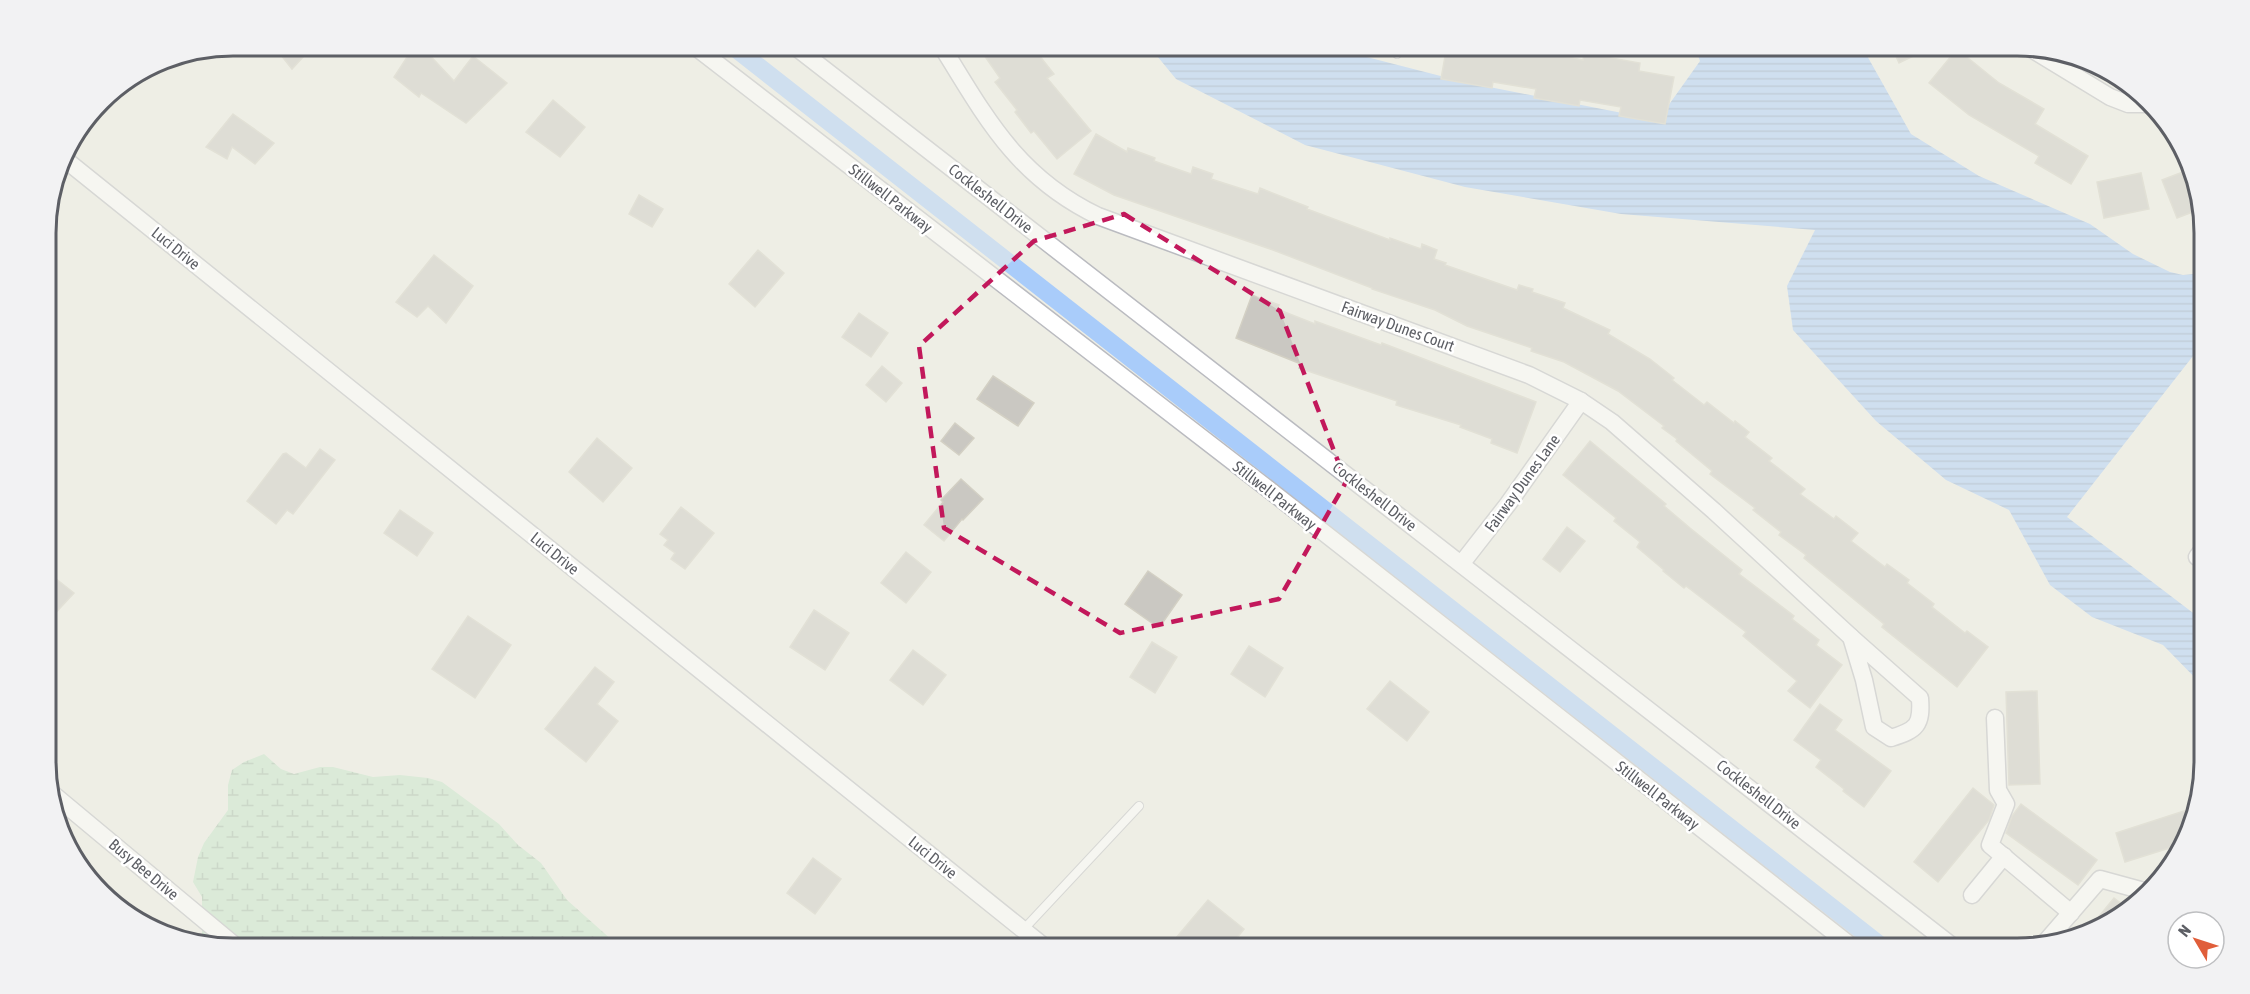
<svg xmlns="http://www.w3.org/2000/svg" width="2250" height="994" font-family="'Asap Condensed',sans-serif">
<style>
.wetland{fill:url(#wetland-marsh)}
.water{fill:url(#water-rules)}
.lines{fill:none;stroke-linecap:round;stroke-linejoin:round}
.canal{stroke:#a9ccfa;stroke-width:18}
.building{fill:#cac8c2;stroke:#d3d0c4;stroke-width:1.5}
.lane-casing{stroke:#babbc0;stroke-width:10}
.street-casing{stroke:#babbc0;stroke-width:19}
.lane{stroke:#fff;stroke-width:8}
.street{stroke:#fff;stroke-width:16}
.marked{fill:none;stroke:#c2185b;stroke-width:4.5;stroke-dasharray:12 8;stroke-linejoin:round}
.labels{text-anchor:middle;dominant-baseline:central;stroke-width:5;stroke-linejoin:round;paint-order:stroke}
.street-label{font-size:16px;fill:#5d5f65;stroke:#fff}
.rim{fill:none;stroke:#5d5f65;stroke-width:3}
</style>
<defs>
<pattern id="wetland-marsh" width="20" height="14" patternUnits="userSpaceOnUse" patternTransform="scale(1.5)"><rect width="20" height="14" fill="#c3e4c8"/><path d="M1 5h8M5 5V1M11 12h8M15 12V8" fill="none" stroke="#a2bca6"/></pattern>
<pattern id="water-rules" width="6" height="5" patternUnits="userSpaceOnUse" patternTransform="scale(1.5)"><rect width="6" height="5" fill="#a9ccfa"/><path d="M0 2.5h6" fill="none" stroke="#8da9ce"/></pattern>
</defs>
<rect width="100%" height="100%" fill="#eeeee5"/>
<polygon class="wetland" points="264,754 281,769 294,774 320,767 333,767 373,777 400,775 428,778 442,782 499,824 518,845 541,863 567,900 622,949 232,949 202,943 202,897 193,882 198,857 204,843 228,810 228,785 232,770 244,762"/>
<polygon class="water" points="1148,45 1320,45 1464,82 1658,120 1700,61 1694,45 1861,45 1911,134 1979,176 2090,224 2133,254 2170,272 2183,275 2204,273 2204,342 2067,517 2205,622 2205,688 2163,645 2092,617 2050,585 2009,510 1946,480 1876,421 1793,330 1787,286 1815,230 1621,214 1465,187 1305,145 1176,79"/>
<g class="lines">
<polyline class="canal" points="731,45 1885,949"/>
</g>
<g class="building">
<polygon points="273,45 314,45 292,69"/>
<polygon points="415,45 420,45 454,81 473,56 507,83 466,123 421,93 419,97 394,77"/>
<polygon points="977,45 1031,45 1054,74 1047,78 1091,131 1057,159 1034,131 1031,133 1015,112 1017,110 995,82 1000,78"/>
<polygon points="1447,45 1549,45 1548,53 1583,60 1584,53 1640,63 1639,71 1674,77 1665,124 1619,116 1621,107 1580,100 1579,106 1534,98 1536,89 1493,82 1492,88 1441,79"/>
<polygon points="1891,45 1936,45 1899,63"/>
<polygon points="1957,49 1999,83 2044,109 2035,124 2088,156 2071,184 2035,163 2039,156 1969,115 1929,83"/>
<polygon points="553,100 585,127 560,157 526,132"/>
<polygon points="233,114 274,143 255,164 232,147 227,159 206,147"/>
<polygon points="1096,134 1127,152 1128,148 1155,158 1154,161 1191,174 1193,167 1213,174 1211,179 1258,194 1260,188 1308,207 1307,209 1390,240 1390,238 1421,249 1422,244 1437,250 1434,259 1446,263 1445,265 1517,290 1519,285 1533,289 1532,292 1565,303 1563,308 1610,330 1608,334 1650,359 1674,378 1672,380 1704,405 1707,402 1734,423 1735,421 1749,432 1745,437 1772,458 1769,461 1805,489 1800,494 1834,519 1836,516 1858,533 1851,541 1885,567 1887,564 1909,580 1907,583 1934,604 1932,607 1965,633 1967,631 1988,647 1957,687 1882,627 1884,624 1804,558 1806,555 1779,535 1781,532 1753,510 1755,508 1710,474 1712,471 1676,441 1677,439 1662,428 1664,426 1618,391 1564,362 1531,351 1532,348 1467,326 1435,310 1372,289 1372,288 1273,250 1114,195 1074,174"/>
<polygon points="2188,170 2203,208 2177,218 2162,180"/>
<polygon points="2141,173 2149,209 2104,218 2097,182"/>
<polygon points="639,195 663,209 652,227 629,214"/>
<polygon points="758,250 784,273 755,307 729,284"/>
<polygon points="434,255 473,286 446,323 428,306 417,317 396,302"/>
<polygon points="1252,295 1279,305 1277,309 1315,324 1315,321 1381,345 1382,343 1536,402 1517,453 1491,443 1492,439 1460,427 1461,425 1396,405 1397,401 1299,368 1301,364 1236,338"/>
<polygon points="859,313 888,333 871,357 842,337"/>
<polygon points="882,366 902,383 886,402 866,385"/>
<polygon points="993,376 1034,403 1018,426 977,399"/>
<polygon points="955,423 974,438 959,455 941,441"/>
<polygon points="597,438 632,468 603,502 569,472"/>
<polygon points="1590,441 1666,504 1664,506 1690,528 1742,570 1739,574 1794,616 1792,619 1819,640 1816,645 1842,665 1810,708 1788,691 1797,681 1743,636 1746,632 1686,586 1684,588 1663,571 1664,570 1637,547 1640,542 1614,521 1616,518 1563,475"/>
<polygon points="320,449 335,460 293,514 287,510 276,524 247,501 283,454 286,453 306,468"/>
<polygon points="961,479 983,499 963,520 962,519 944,541 924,525 943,502 941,500"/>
<polygon points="681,507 714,533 685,569 671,559 675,553 664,545 668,540 660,534"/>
<polygon points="400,510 433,533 417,556 384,533"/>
<polygon points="1567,527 1585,541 1560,572 1543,559"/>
<polygon points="906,552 931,572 906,603 881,583"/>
<polygon points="46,571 74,593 46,623"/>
<polygon points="1148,571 1182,595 1159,628 1125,604"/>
<polygon points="814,610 849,633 825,670 790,647"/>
<polygon points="468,616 511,645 475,698 432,669"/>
<polygon points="1152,642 1177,657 1155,693 1130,677"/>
<polygon points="1249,646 1283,668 1265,697 1231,674"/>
<polygon points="913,650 946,675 923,705 890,680"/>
<polygon points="595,667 614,682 597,704 618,721 586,762 545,729"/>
<polygon points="1390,681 1429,712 1407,741 1367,709"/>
<polygon points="2037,691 2040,784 2009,785 2006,692"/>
<polygon points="1820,704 1842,720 1835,730 1891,771 1864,807 1843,791 1844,789 1816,767 1821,760 1794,740"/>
<polygon points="1973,788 1994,805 1989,820 1938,882 1914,862"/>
<polygon points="2021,804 2097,860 2078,885 2006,833 2012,816"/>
<polygon points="2196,807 2191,833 2182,844 2125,862 2116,833"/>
<polygon points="813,858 841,879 815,914 787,893"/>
<polygon points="2114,898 2131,911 2082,937"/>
<polygon points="1208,900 1244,929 1228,949 1190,949 1176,938"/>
</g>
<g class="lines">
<defs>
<g id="lane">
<polyline points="1397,54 1403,45"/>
<polyline points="1023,930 1139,806"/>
</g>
<g id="street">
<polyline points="693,45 1276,495 1855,949"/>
<polyline points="793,45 1956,949"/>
<path d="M941 45C986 118 1017 177 1098 216L1529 375 1581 401 1612 422 1714 511 1851 637"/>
<polyline points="2028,47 2110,97 2128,104 2148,104"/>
<polyline points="62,157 1047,949"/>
<polyline points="2197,557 2204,548"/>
<polyline points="1462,563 1508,504 1581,401"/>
<path d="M1851 637 1920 698C1922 725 1917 730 1891 738L1874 727 1864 680Z"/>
<polyline points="1995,718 1998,790 2006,804 1990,845 2071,913"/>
<polyline points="48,790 239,949"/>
<polyline points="1972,895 2004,856"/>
<polyline points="2042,946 2100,879 2144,891"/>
</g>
</defs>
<use href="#lane" class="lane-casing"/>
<use href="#street" class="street-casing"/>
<use href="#lane" class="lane"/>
<use href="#street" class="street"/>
</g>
<path d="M0 0H2250V994H0ZM1124 214 1280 311 1346 482 1279 599 1120 633 944 528 919 346 1034 241Z" fill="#eeeee5" fill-opacity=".55" fill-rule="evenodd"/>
<path class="marked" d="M1124 214 1280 311 1346 482 1279 599 1120 633 944 528 919 346 1034 241Z"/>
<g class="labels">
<g class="street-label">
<text transform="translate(891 198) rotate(38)">Stillwell Parkway</text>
<text transform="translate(991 198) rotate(38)">Cockleshell Drive</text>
<text transform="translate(176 248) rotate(39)">Luci Drive</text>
<text transform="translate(1398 326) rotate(20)">Fairway Dunes Court</text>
<text transform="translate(1522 483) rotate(-54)">Fairway Dunes Lane</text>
<text transform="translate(1275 495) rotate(38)">Stillwell Parkway</text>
<text transform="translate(1375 496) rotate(38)">Cockleshell Drive</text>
<text transform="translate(555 553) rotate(39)">Luci Drive</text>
<text transform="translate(1759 794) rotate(38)">Cockleshell Drive</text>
<text transform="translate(1658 795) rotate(38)">Stillwell Parkway</text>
<text transform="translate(933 857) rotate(39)">Luci Drive</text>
<text transform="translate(144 869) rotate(40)">Busy Bee Drive</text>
</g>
</g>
<path d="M0 0H2250V994H0ZM233 56H2017A177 177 0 0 1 2194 233V761A177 177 0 0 1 2017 938H233A177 177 0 0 1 56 761V233A177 177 0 0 1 233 56Z" fill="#f2f2f3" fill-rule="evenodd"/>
<path class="rim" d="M233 56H2017A177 177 0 0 1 2194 233V761A177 177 0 0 1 2017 938H233A177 177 0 0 1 56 761V233A177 177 0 0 1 233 56Z"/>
<g transform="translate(2196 940) rotate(309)"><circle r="28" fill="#ffffff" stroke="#bebfc1" stroke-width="1.5"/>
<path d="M0-4.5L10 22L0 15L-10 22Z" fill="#e05e3a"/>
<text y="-9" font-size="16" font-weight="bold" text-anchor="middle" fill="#5d5f65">N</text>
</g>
</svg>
